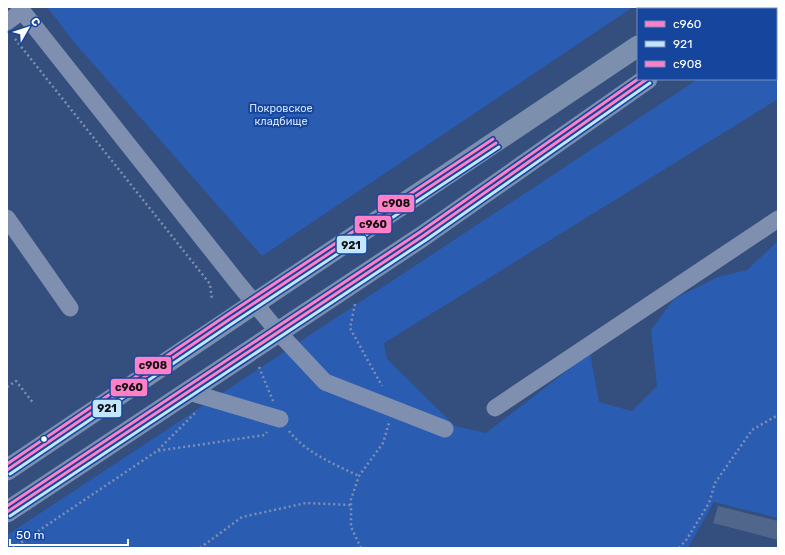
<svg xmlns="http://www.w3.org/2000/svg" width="785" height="555" font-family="Rubik,sans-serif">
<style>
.green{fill:#2a5cb2}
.building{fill:#51668b}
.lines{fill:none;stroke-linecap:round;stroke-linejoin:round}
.path{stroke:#7f8faf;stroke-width:2.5;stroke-dasharray:2 3;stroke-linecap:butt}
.minor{stroke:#7f8faf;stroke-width:17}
.major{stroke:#7c8fad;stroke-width:21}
.bus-1-casing{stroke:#15459c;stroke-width:6}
.bus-2-casing{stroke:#15459c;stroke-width:6}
.bus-3-casing{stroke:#15459c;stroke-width:6}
.bus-1{stroke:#ff80c6;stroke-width:3}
.bus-2{stroke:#c2e6ff;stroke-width:3}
.bus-3{stroke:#ff80c6;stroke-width:3}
.bus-dot{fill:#fff;stroke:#15459c;stroke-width:1.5}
.labels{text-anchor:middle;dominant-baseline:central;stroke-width:4;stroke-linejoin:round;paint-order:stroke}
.park-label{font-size:11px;fill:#d3e3fd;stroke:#15459c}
.line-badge{stroke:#15459c;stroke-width:1.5}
.pale-badge-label{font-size:11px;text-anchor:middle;font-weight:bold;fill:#111}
</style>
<rect width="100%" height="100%" fill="#344e7d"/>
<g class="green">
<polygon points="47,7 633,7 262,256 74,42"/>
<polygon points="778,26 778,99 384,343 387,359 455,426 486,433 590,353 599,402 632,411 657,386 651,330 674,299 718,277 747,270 778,241 778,518 714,502 688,548 7,548 7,535 698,79 776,79 776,28"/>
</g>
<polygon class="building" points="718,506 778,521 778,540 713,523"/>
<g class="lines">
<g class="path">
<polyline points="15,39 210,284 212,300"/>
<polyline points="355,304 350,328 382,386"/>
<polyline points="259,367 273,401"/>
<polyline points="7,387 16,381 34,404"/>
<path d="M289 431C306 453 334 464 359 476"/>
<polyline points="158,450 197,411"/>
<polyline points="13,548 157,451 265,435 267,432"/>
<polyline points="200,548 242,517 306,503 351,505"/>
<polyline points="361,548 351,527 351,499 359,476 383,443 389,423"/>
<polyline points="679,548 687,539 709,503 715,483 752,430 778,415"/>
</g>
<g class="minor">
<polyline points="19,7 237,282 279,333 325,382 445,429"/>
<polyline points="7,22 22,11"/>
<polyline points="7,218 70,308"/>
<polyline points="189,392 280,419"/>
<polyline points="495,408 778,219"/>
</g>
<g class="major">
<polyline points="692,9 695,7"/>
<polyline points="747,9 750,7"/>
<path d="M7 470C217 328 429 188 638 46"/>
<polyline points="7,512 423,236 647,79"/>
</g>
<defs>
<g id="bus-1">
<polyline points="7,470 227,321 496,143"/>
<polyline points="7,512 423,236 647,79"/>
</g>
<g id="bus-2">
<polyline points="10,474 230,325 499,147"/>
<polyline points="10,516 426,240 650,83"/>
</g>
<g id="bus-3">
<polyline points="7,464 224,317 493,139"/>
<polyline points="7,506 420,232 638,79"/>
</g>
</defs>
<use href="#bus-1" class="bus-1-casing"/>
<use href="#bus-2" class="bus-2-casing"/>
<use href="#bus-3" class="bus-3-casing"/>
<use href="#bus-1" class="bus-1"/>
<use href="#bus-2" class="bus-2"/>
<use href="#bus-3" class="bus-3"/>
</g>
<circle class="bus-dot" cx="44" cy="439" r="3.5"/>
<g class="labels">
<g class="park-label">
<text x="281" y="108">Покровское<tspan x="281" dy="13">кладбище</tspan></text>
</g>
</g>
<g class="line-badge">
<rect x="377" y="194" width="38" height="19" rx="4" fill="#ff80c6"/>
<rect x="354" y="215" width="38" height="19" rx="4" fill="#ff80c6"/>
<rect x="336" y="235" width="31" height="19" rx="4" fill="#c2e6ff"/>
<rect x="134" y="356" width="38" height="19" rx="4" fill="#ff80c6"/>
<rect x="110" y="378" width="38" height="19" rx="4" fill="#ff80c6"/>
<rect x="92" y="399" width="30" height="19" rx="4" fill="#c2e6ff"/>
</g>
<g class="pale-badge-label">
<text x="396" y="207">с908</text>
<text x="373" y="228">с960</text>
<text x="351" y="249">921</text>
<text x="153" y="369">с908</text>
<text x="129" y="391">с960</text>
<text x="107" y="412">921</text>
</g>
<rect width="785" height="555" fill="none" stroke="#ffffff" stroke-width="16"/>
<rect x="637" y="8" width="140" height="72" fill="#15459c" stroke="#738fc4"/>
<rect x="645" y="21" width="20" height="6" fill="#ff80c6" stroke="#738fc4"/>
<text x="673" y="28" font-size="12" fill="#ffffff">с960</text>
<rect x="645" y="41" width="20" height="6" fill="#c2e6ff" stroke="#738fc4"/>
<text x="673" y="48" font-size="12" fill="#ffffff">921</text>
<rect x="645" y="61" width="20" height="6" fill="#ff80c6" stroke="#738fc4"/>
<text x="673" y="68" font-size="12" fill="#ffffff">с908</text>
<g transform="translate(28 28) rotate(51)" stroke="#15459c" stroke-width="3" paint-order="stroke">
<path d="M0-3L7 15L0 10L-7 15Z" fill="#ffffff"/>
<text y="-6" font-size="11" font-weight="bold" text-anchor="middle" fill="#ffffff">С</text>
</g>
<path d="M10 539v6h118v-6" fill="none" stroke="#ffffff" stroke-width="2"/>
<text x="16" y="539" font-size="12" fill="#ffffff" stroke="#15459c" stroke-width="3" paint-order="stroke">50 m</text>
</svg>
